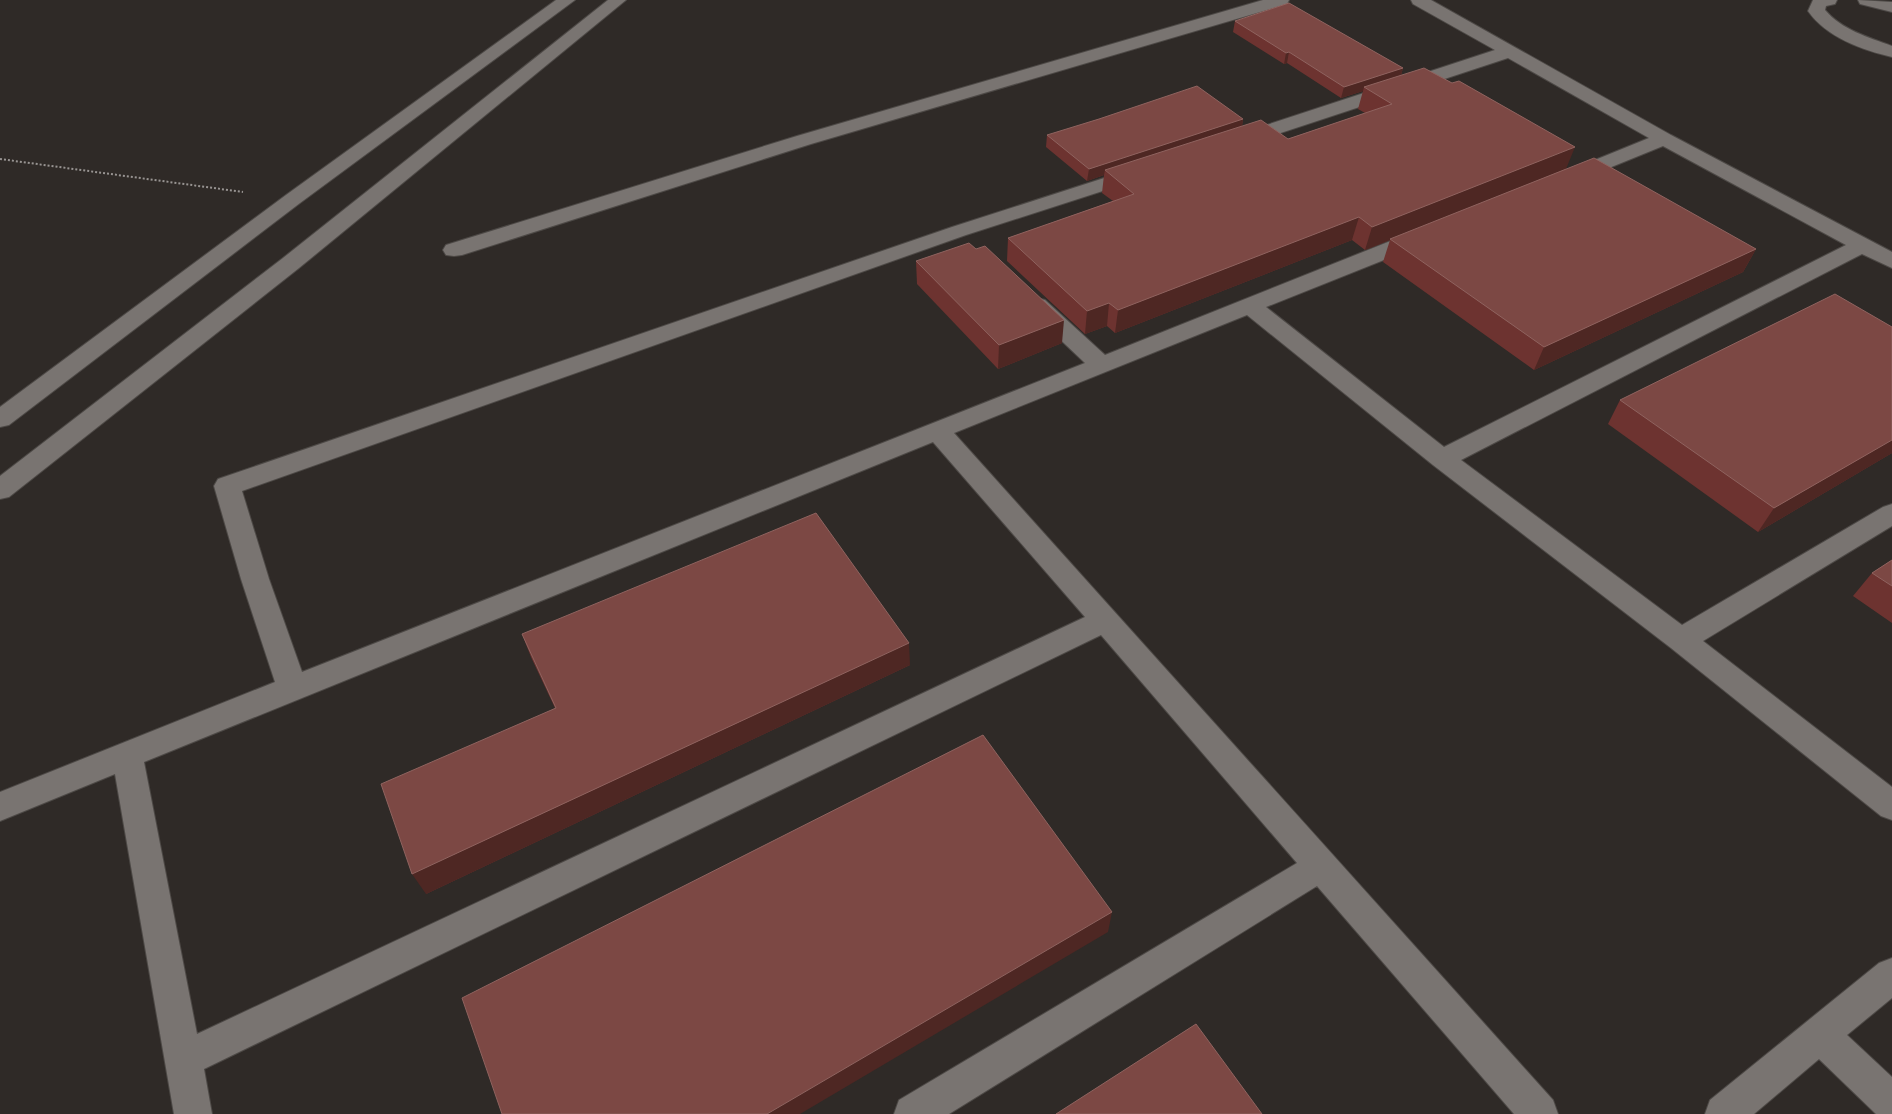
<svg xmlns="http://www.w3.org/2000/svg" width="1892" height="1114" font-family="Lato,sans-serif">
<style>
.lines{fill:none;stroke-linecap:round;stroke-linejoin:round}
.minor-casing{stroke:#4d4946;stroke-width:2}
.tertiary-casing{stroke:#4d4946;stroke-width:2}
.secondary-casing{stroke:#4d4946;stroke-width:2}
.path{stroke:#989492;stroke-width:2;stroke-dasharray:2 2;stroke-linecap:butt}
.minor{fill:#797471;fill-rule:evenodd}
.tertiary{fill:#797471;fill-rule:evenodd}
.secondary{fill:#797471;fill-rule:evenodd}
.wall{fill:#6d3330}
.shaded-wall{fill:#4e2723}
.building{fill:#7c4844;stroke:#8f635f}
</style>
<rect width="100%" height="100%" fill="#2f2a27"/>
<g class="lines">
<defs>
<g id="minor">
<polygon points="1263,0 1289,0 1287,4 811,144 462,255 454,256 446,255 443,250 446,245 797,136"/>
<path d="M1411 0H1431L1671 135 1892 252V268L1862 254 1461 460 1682 625 1883 507 1892 504V526L1703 641 1892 787V820L1881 816 1671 648 1433 465 1247 315 954 433 1553 1100 1558 1114H1514L1317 886 949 1114H894L899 1100 1297 863 1101 635 204 1069 212 1114H174L115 774 0 821V792L275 682 241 579 214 486 218 479 952 227 1132 169 1139 167 1146 169 1149 173 1146 177 966 235 242 491 269 579 302 672 1085 363 1029 310 1026 305 1029 300 1037 298 1045 300 1105 355 1413 232 1421 231 1429 232 1432 237 1429 242 1266 307 1444 447 1846 245 1663 146 1577 181 1570 183 1563 181 1560 177 1563 173 1649 138 1508 58 1244 145 1237 147 1230 145 1227 141 1230 137 1495 50 1413 4ZM933 442 1085 617 197 1034 144 762Z"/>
<polygon points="1892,958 1892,998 1847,1035 1892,1077 1892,1114 1876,1114 1819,1059 1754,1114 1705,1114 1710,1100 1879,963"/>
</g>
<g id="tertiary">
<path d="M1813 0H1837L1835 4 1826 6 1825 10C1842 30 1868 37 1892 46V57C1862 50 1826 37 1808 11Z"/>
<polygon points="1858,0 1892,2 1892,12 1860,4"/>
</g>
<g id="secondary">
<polygon points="556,0 575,0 300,203 9,425 0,427 0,407 286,195"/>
<polygon points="608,0 626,0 299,268 9,497 0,499 0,476 283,258"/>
</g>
</defs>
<use href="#minor" class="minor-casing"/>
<use href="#tertiary" class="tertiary-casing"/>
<use href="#secondary" class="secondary-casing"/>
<polyline class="path" points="0,159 243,192"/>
<use href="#minor" class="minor"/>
<use href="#tertiary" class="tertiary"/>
<use href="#secondary" class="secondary"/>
</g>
<g class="wall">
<polygon points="1235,21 1403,68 1401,75 1566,169 1756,249 1743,272 1534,370 1383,262 1390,240 1365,250 1352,240 1115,333 1107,326 1085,334 1007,261 1008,238 1113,201 1102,193 1104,175 1087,181 1046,147 1047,135 1243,119 1242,126 1288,139 1365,113 1358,109 1363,91 1341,98 1287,63 1284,64 1233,32"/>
<polygon points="916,261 1062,343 998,369 917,284"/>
<polygon points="1620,400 1892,453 1758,532 1608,424"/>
<polygon points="1892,560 1892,623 1853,596 1872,573"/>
<polygon points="522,634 910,665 426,894 555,708 531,657"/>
</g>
<g class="shaded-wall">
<polygon points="1289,52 1287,63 1284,64 1286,53"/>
<polygon points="1403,68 1400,79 1364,87 1363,91 1341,98 1344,87"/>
<polygon points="1243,119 1241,131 1105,170 1104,175 1087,181 1089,169"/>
<polygon points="1575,147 1566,169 1365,250 1372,227"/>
<polygon points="1359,217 1352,240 1115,333 1118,310"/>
<polygon points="1756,249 1743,272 1534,370 1544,347"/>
<polygon points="1109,303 1107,326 1085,334 1087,311"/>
<polygon points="1064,320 1062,343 998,369 999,345"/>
<polygon points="1892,440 1892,453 1758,532 1774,508"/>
<polygon points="909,643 910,665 426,894 412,874"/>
<polygon points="1112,912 1108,932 800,1114 767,1114"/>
</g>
<g class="building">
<polygon points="1289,3 1403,68 1344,87 1289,52 1286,53 1235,21"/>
<polygon points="1424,68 1452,83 1459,81 1575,147 1372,227 1359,217 1118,310 1109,303 1087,311 1008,238 1134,194 1105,170 1261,120 1288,139 1392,104 1364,87"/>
<polygon points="1197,86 1243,119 1089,169 1047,135 1099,119"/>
<polygon points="1594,158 1756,249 1544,347 1390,239"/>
<polygon points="969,243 976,249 985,246 1064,320 999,345 916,261"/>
<polygon points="1835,294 1892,327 1892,440 1774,508 1620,400"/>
<polygon points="816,513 909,643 412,874 381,784 556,708 522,634"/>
<polygon points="1892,560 1892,586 1872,573"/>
<polygon points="983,735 1112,912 767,1114 502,1114 462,998"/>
<polygon points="1196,1024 1262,1114 1056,1114"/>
</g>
</svg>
